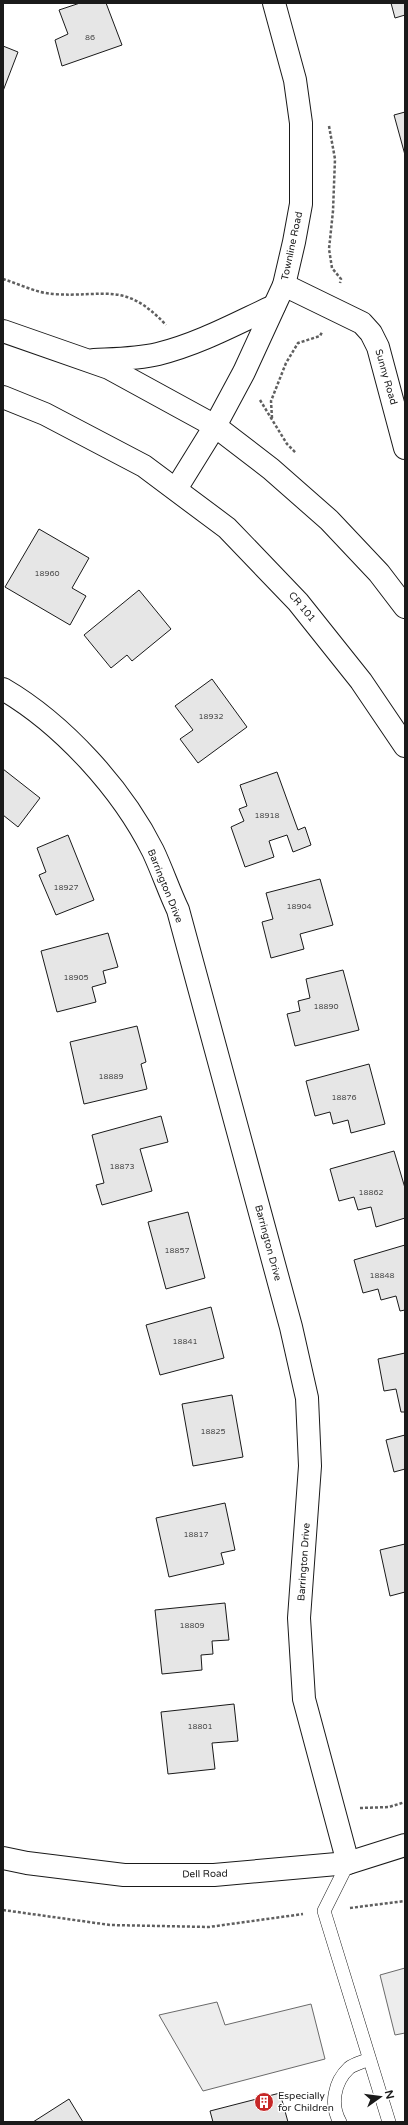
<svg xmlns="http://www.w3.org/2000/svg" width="408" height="2125" font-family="'Varela Round',sans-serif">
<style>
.parking{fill:#ededed;stroke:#6a6a6a}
.building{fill:#e6e6e6;stroke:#1a1a1a}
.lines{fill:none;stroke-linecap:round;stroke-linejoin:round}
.service-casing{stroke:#1a1a1a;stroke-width:14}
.minor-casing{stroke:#1a1a1a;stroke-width:24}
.tertiary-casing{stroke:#1a1a1a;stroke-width:24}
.primary-casing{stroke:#1a1a1a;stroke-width:24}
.path{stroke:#5f5f5f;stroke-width:2.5;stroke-dasharray:3 2;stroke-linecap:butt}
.service{stroke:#fff;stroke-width:13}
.minor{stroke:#fff;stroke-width:22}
.tertiary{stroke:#fff;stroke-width:22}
.primary{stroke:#fff;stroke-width:22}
.labels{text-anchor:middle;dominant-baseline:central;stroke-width:3;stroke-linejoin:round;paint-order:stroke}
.number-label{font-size:8px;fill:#4d4d4d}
.street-label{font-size:10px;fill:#1a1a1a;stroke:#fff}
.poi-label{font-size:10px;fill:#1a1a1a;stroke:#fff;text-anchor:start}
</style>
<rect width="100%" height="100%" fill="#fff"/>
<g class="parking">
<polygon points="405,1968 405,2033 395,2035 380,1975"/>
<polygon points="217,2002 225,2025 311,2004 325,2059 203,2091 159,2015"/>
</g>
<g class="building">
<polygon points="80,3 106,3 122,45 62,66 55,40 68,34 59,10"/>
<polygon points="391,3 405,3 405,15 395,18"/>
<polygon points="3,46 18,52 3,91"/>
<polygon points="405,112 405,155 394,115"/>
<polygon points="39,529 89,558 72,588 86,596 70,625 5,587"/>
<polygon points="139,590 171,629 132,661 127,655 111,668 84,635"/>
<polygon points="212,679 247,727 198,763 180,739 193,730 175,706"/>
<polygon points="3,769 40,798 18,827 3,815"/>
<polygon points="277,772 298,830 305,827 311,845 293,852 287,835 269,841 274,857 245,867 231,827 244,821 239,809 247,806 240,785"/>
<polygon points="68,835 94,900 56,915 39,875 46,872 37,848"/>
<polygon points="320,879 333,925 300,934 304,949 271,958 262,922 273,919 266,893"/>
<polygon points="108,933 118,967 103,971 106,983 92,987 96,1002 57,1012 41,951"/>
<polygon points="343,970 359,1030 295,1046 287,1014 300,1011 298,1001 310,998 306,979"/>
<polygon points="137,1026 146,1062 141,1064 147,1089 84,1104 70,1042"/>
<polygon points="369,1064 385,1124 351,1133 348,1120 333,1124 330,1112 315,1116 306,1081"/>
<polygon points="161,1116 168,1142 140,1149 152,1191 102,1205 96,1185 104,1183 92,1135"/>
<polygon points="394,1151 405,1188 405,1218 376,1227 371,1207 358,1210 354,1197 339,1201 330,1169"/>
<polygon points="188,1212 205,1278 166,1289 148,1222"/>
<polygon points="405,1245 405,1310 400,1311 396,1296 381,1300 378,1289 363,1293 354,1260"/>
<polygon points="211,1307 224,1358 160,1375 146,1325"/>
<polygon points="405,1353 405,1412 401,1412 396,1389 384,1391 378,1359"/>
<polygon points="232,1395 243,1457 193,1466 182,1404"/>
<polygon points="405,1435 405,1469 394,1472 386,1440"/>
<polygon points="225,1503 235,1550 221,1553 224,1564 169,1577 156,1518"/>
<polygon points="405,1544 405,1592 390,1596 380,1550"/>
<polygon points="225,1603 229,1640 212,1641 213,1654 201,1655 202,1670 162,1674 155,1610"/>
<polygon points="234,1704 238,1741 212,1743 215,1769 168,1774 161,1712"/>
<polygon points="280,2093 288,2122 213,2122 210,2111"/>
<polygon points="69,2099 83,2122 33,2122"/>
</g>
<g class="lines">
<defs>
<g id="service">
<polyline points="348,1863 324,1911 389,2122"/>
<path d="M340 2122C330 2105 334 2082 349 2068 354 2064 363 2062 369 2059"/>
</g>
<g id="minor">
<polyline points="284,285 362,323 371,333 378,347 405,448"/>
<path d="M3 689C63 724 122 789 153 851 162 870 169 891 178 910L291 1327 307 1398 310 1466 299 1618 304 1699 348 1863"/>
</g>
<g id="tertiary">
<polyline points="176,489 215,426 244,372 284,285 294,242 301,204 301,123 295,80 274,3"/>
<polyline points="3,1858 27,1863 124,1875 214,1875 348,1863 405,1845"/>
</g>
<g id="primary">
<polyline points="3,331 109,368 215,426 271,469 329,520 379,573 405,607"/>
<path d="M94 360C115 359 137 359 158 354 199 344 237 323 274 306"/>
<polyline points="3,397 45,414 144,466 227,528 298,602 361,681 405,746"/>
</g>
</defs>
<use href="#service" class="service-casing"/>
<use href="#minor" class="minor-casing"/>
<use href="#tertiary" class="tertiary-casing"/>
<use href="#primary" class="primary-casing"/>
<g class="path">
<polyline points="329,126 335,159 333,211 329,249 332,268 341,279 340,283"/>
<path d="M3 279C19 284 37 293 53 294 105 298 124 280 166 325"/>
<polyline points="260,400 287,444 296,453"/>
<polyline points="272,418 271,401 286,363 298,343 320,336 322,332"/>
<polyline points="360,1808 389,1807 405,1802"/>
<polyline points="350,1908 405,1901"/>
<polyline points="3,1910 110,1925 209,1927 303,1914"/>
</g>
<use href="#service" class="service"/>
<use href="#minor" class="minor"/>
<use href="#tertiary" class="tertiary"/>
<use href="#primary" class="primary"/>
</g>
<defs>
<symbol id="building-disc" viewBox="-11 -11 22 22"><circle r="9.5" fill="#c62828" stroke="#fff"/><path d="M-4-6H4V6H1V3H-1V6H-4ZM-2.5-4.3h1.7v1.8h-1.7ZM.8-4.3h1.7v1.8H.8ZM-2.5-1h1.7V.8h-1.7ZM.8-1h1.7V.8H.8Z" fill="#fff"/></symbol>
</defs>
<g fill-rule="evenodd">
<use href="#building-disc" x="253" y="2091" width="22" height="22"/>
</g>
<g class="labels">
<g class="number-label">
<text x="90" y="37">86</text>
<text x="47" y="573">18960</text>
<text x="211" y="716">18932</text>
<text x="267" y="815">18918</text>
<text x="66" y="887">18927</text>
<text x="299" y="906">18904</text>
<text x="76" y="977">18905</text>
<text x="326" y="1006">18890</text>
<text x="111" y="1076">18889</text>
<text x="344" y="1097">18876</text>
<text x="122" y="1166">18873</text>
<text x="371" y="1192">18862</text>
<text x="177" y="1250">18857</text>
<text x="382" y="1275">18848</text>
<text x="185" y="1341">18841</text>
<text x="213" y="1431">18825</text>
<text x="196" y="1534">18817</text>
<text x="192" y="1625">18809</text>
<text x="200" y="1726">18801</text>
</g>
<g class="street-label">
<text transform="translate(292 246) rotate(-78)">Townline Road</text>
<text transform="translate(386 377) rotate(74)">Sunny Road</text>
<text transform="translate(302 607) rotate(50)">CR 101</text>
<text transform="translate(165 886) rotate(68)">Barrington Drive</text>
<text transform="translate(268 1243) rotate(75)">Barrington Drive</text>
<text transform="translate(304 1562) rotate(-86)">Barrington Drive</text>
<text transform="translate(205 1874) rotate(-1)">Dell Road</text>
</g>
<g class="poi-label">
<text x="278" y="2096">Especially<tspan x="278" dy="12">for Children</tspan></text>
</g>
</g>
<rect width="408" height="2125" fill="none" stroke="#1a1a1a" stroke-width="8"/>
<g transform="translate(380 2097) rotate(76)" stroke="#ffffff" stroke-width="3" paint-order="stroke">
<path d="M0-3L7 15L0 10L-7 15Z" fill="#1a1a1a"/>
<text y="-6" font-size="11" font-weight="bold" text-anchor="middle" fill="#1a1a1a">N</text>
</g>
</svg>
